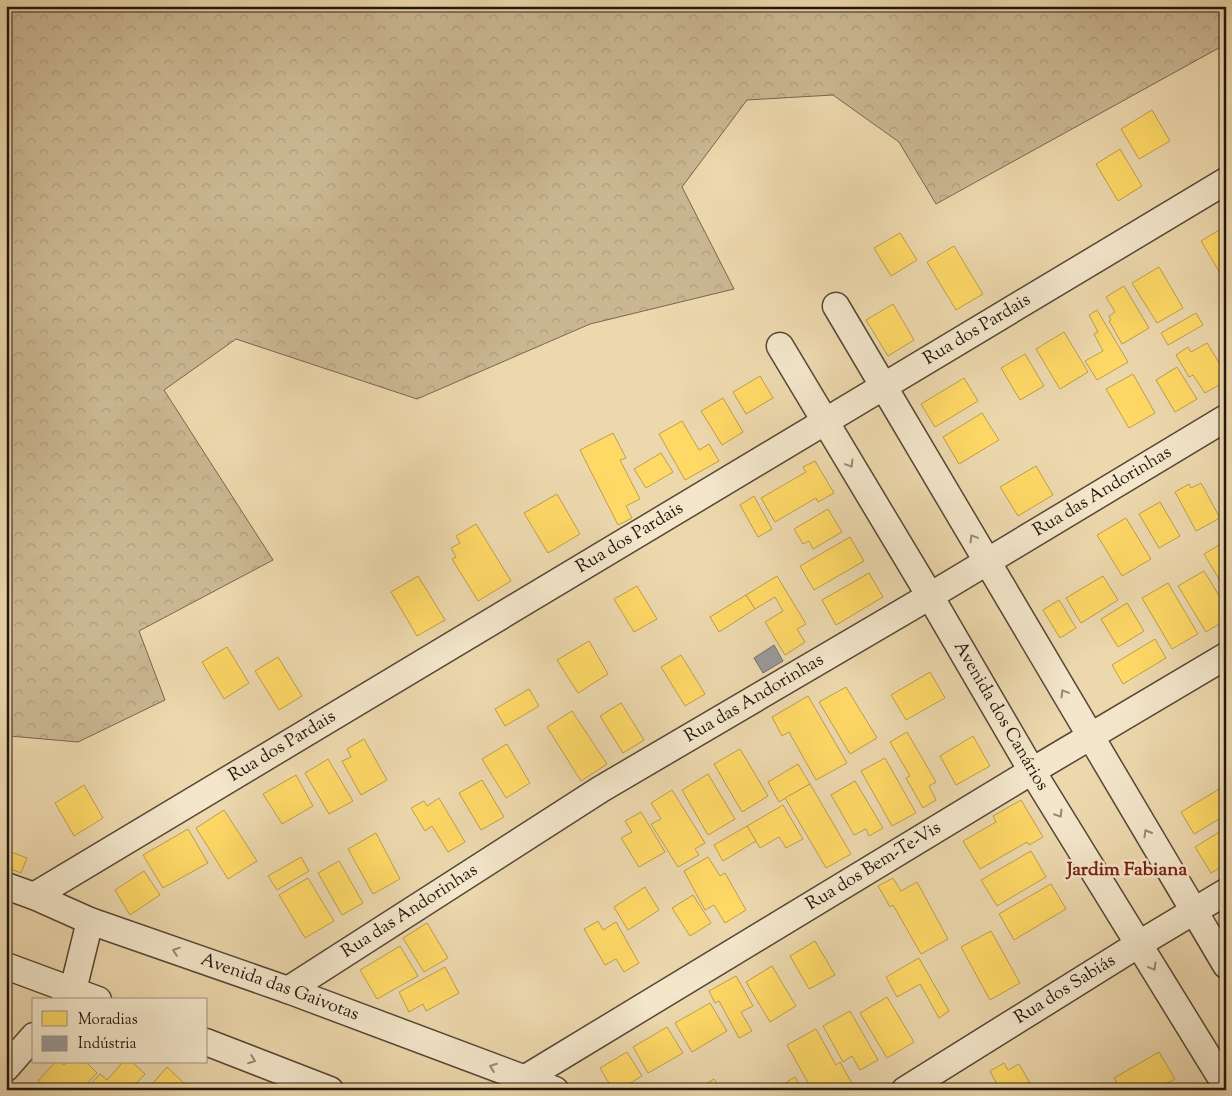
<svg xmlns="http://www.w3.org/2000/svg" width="1232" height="1096" font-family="'Sorts Mill Goudy',serif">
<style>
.forest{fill:url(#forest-crowns);stroke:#766750}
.homes{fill:#ffd966;stroke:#bd9f4c}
.industry{fill:#999;stroke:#75726f}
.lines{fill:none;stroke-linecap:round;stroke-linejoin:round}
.minor-casing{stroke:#554736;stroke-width:29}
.minor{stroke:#f3e6ca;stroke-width:26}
.oneway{stroke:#958975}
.labels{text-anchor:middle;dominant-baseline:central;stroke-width:5;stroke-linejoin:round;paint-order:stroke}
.street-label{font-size:18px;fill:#22170e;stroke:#f3e6ca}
.neighbourhood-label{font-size:19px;font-weight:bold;fill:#7a1f14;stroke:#f3e6ca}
</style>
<defs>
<pattern id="forest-crowns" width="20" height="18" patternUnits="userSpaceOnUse" patternTransform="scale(1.25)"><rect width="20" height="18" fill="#cab792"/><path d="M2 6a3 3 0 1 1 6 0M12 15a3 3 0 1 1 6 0" fill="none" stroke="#ad9d7d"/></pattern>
</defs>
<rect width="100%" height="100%" fill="#edd8ad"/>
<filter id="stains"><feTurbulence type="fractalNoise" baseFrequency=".004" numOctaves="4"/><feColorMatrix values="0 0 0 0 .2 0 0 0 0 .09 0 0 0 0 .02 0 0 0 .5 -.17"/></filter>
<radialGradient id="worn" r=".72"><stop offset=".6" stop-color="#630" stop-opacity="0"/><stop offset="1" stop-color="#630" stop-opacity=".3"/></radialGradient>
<polygon class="forest" points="6,6 1226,6 1226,44 936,204 899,142 833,95 747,100 682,187 734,289 590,324 417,399 236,339 164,390 273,560 139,631 165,700 78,742 9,736 6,738"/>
<g class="homes">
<polygon points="1152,110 1170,141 1139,159 1121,129"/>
<polygon points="1120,149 1142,186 1118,201 1096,164"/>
<polygon points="1226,226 1226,283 1201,241"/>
<polygon points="900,233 917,260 891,276 874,248"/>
<polygon points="954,246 983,294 956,310 927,262"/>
<polygon points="1159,267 1183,308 1157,323 1132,283"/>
<polygon points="1124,286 1149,328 1122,344 1109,321 1111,320 1109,316 1115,312 1106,297"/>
<polygon points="893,304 914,340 888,356 866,320"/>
<polygon points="1097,310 1128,362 1097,380 1085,361 1103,351 1094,334 1098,332 1089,315"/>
<polygon points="1196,313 1203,325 1168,345 1161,333"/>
<polygon points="1064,332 1088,372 1060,389 1036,349"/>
<polygon points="1207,343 1226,374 1226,381 1205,393 1193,375 1189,377 1176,355 1188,347 1191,352"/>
<polygon points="1025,354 1044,386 1020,400 1001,368"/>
<polygon points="1177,367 1197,399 1175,412 1156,380"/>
<polygon points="1133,374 1155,413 1129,428 1106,389"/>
<polygon points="760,376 773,398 746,414 733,392"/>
<polygon points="964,378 978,401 935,427 921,404"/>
<polygon points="723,398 743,432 722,445 701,411"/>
<polygon points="982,413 999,440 959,464 943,437"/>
<polygon points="682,421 699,450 709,444 719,461 685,480 659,434"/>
<polygon points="613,433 626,458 620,460 640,499 626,506 632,518 618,525 580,450"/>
<polygon points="661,453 673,472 646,488 634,469"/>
<polygon points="815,461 834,493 818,502 816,498 775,522 761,498 806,472 803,467"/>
<polygon points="1036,466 1053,495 1018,516 1000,487"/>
<polygon points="1201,483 1220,518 1196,531 1175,492 1189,484 1191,488"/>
<polygon points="557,494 580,534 548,553 524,513"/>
<polygon points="754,496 772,529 758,537 740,505"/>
<polygon points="1160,502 1180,536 1159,548 1139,514"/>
<polygon points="828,509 842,532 813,549 809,541 803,544 794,529"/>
<polygon points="1126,518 1151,559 1122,576 1097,535"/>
<polygon points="476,524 511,581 478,601 452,559 456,557 451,548 460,543 456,536"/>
<polygon points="850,537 864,561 814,590 800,566"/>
<polygon points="1226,541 1226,591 1204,554"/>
<polygon points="1204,571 1226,607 1226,620 1206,632 1178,586"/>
<polygon points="869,573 883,597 836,625 822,600"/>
<polygon points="418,576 445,620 417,636 391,592"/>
<polygon points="777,576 806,624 797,629 805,642 785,655 765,622 783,611 775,597 755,609 746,595"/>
<polygon points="1103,576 1118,600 1081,623 1066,598"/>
<polygon points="1168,583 1198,634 1172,649 1142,598"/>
<polygon points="637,586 657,619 634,632 614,599"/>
<polygon points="746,595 755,609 719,632 710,617"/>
<polygon points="1059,600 1076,628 1060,638 1043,610"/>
<polygon points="1127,603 1144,631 1118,647 1101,619"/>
<polygon points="1155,639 1166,658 1123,684 1112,665"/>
<polygon points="589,641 608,674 578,693 557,660"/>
<polygon points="227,647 249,683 224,699 202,662"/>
<polygon points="681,655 705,694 685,706 661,667"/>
<polygon points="278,657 302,696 279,710 255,671"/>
<polygon points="930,672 945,698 906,720 891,695"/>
<polygon points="846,687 877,738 850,754 819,702"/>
<polygon points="529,689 539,706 505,726 495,709"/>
<polygon points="808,696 847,763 816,780 789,732 782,736 772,717"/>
<polygon points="621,703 644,740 623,753 600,716"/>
<polygon points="572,711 607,764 581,781 547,727"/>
<polygon points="907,732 936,782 929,786 936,800 923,808 906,778 910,776 890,742"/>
<polygon points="973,736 990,766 956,785 940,756"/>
<polygon points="364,739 387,780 361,795 342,761 351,757 347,749"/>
<polygon points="507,744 530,783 506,798 482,759"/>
<polygon points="740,749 768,796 742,812 714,764"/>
<polygon points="885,758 916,813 892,826 861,771"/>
<polygon points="328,759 353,801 329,814 305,773"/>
<polygon points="798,764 810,784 779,802 768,782"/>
<polygon points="708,774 735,819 708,835 682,790"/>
<polygon points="296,775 313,806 282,824 263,794"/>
<polygon points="482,780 504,817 481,830 459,793"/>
<polygon points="855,781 883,828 869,836 866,829 854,835 831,795"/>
<polygon points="810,784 851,854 826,868 785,798"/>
<polygon points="84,785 103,818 74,836 55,803"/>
<polygon points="1226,785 1226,815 1194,834 1181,812"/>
<polygon points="672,790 705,843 695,849 699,855 678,867 651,824 661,819 651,803"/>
<polygon points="439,798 465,842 448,852 432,826 425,831 411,808 424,801 427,806"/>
<polygon points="1021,800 1043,837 1029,845 1027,842 980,869 963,841 996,822 993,816"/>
<polygon points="783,805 803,839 786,848 779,837 760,848 747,826"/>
<polygon points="224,810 257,861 228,879 196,828"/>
<polygon points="641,812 665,852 639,867 621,838 632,832 625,821"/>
<polygon points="747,826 756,841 723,861 714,845"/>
<polygon points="1226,828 1226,864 1211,873 1195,847"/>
<polygon points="188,829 208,863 163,888 143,855"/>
<polygon points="376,833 400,879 373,894 348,849"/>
<polygon points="6,850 27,858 21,873 6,867"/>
<polygon points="1031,851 1046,877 997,906 981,880"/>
<polygon points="301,857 309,871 277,890 268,876"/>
<polygon points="708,857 720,876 725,873 746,910 725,923 714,905 705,910 684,871"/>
<polygon points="339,861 363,903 342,915 318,873"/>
<polygon points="144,871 160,895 130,915 115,890"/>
<polygon points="308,878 334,921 305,938 279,895"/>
<polygon points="893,878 901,891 917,882 948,939 921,954 893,905 890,907 878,886"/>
<polygon points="1051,884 1066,909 1014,940 999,914"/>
<polygon points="645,887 659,910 628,930 614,907"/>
<polygon points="693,895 711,923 690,936 672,908"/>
<polygon points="598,921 603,930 616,922 639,963 624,972 616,959 605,965 584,929"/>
<polygon points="427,923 448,958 424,972 403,938"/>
<polygon points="991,931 1020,983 990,1000 961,947"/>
<polygon points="815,941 835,975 809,989 790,956"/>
<polygon points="400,946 418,976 377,999 360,970"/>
<polygon points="919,958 949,1011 939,1018 920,984 897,997 886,977"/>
<polygon points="772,966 796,1006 770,1022 746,982"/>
<polygon points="445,967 459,993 426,1011 423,1004 409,1012 399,992"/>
<polygon points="736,976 753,1006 741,1012 752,1031 739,1038 719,1001 715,1003 709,991"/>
<polygon points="887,997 914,1042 887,1058 860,1013"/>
<polygon points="710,1003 727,1031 692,1052 675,1023"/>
<polygon points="850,1011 878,1060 860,1070 852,1056 843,1062 823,1026"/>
<polygon points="667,1027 683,1053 648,1073 633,1047"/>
<polygon points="816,1029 836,1065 840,1062 855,1089 812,1090 787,1045"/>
<polygon points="627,1052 642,1076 619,1090 613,1090 600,1068"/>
<polygon points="1159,1052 1175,1079 1156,1090 1121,1090 1114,1078"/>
<polygon points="55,1062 61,1062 64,1065 66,1062 86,1062 97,1073 81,1090 47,1090 38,1081"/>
<polygon points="123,1062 132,1062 145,1074 130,1090 85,1090 100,1074 107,1080"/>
<polygon points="1004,1063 1008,1070 1019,1064 1034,1090 1000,1090 990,1071"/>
<polygon points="167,1067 188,1087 185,1090 147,1090"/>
<polygon points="795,1077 802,1090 775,1090"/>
<polygon points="714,1079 721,1090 697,1090"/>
</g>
<polygon class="industry" points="774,645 783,661 763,673 754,658"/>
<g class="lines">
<defs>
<g id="minor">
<polyline points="836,306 1226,965"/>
<path id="s1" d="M780 346 930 596 1032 771 1226 1086"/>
<path id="s2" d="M6 886 34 896 90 921 288 990 555 1090"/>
<path id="s3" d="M34 896 1226 181"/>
<polyline points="6,966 98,1000"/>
<path id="s4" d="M288 990 601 789 930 596 1226 418"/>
<polyline points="65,1000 73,990 90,921"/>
<polyline points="206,1042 330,1090"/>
<polyline points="6,1068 34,1036"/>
<path id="s5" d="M520 1090 524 1079 1032 771 1226 656"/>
<path id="s6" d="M905 1090 1139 944 1226 892"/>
</g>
</defs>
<use href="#minor" class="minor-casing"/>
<use href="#minor" class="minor"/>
</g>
<defs><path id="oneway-chevron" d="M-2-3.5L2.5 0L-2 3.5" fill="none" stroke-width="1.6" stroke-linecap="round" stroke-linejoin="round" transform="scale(1.25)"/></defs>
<g class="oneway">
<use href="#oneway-chevron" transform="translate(850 464) rotate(59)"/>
<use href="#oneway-chevron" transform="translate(973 538) rotate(-121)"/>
<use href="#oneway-chevron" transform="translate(1064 693) rotate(-121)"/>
<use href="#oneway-chevron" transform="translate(1059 814) rotate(58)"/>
<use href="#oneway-chevron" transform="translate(1147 833) rotate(-120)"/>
<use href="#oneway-chevron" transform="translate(176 951) rotate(-161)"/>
<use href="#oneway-chevron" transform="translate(1153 967) rotate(59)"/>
<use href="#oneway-chevron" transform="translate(252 1060) rotate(21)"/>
<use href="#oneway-chevron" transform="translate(493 1067) rotate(-159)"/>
</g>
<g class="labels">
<g class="street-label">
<text stroke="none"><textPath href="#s3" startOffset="1100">Rua dos Pardais</textPath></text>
<text stroke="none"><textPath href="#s4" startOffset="955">Rua das Andorinhas</textPath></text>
<text stroke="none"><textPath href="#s3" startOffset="695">Rua dos Pardais</textPath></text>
<text stroke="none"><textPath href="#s4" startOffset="550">Rua das Andorinhas</textPath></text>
<text stroke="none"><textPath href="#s1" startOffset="431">Avenida dos Canários</textPath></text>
<text stroke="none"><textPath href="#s3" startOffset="290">Rua dos Pardais</textPath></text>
<text stroke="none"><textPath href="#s5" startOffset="421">Rua dos Bem-Te-Vis</textPath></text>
<text stroke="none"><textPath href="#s4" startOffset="145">Rua das Andorinhas</textPath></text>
<text stroke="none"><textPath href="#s2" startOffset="292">Avenida das Gaivotas</textPath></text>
<text stroke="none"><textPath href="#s6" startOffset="189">Rua dos Sabiás</textPath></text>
</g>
<g class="neighbourhood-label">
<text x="1127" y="870">Jardim Fabiana</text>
</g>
</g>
<rect width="1232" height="1096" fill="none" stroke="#edd8ad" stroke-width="25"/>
<rect x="8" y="8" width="1217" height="1081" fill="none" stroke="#22170e" stroke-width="2.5"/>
<rect x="12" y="12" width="1207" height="1071" fill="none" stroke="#22170e"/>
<rect x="32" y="998" width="175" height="65" fill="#f3e6ca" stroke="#9f937f"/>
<rect x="42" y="1011" width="25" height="15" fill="#ffd966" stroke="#9f937f"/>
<text x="78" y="1024" font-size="15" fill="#22170e">Moradias</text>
<rect x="42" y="1036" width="25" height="15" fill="#999999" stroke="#9f937f"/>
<text x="78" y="1048" font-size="15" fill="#22170e">Indústria</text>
<rect width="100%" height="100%" filter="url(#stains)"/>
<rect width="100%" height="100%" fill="url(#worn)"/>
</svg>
